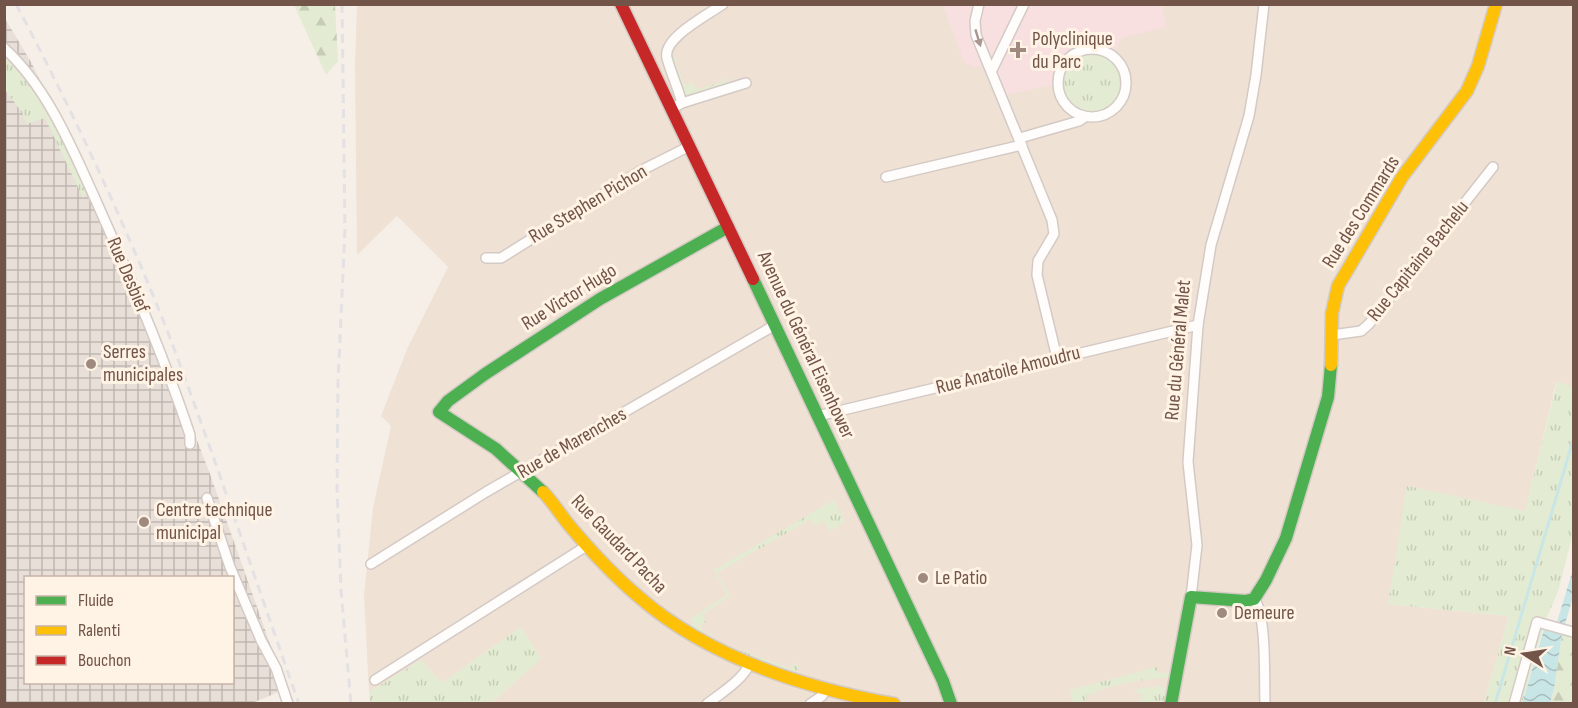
<svg xmlns="http://www.w3.org/2000/svg" width="1578" height="708" font-family="'Sofia Sans Condensed',sans-serif">
<style>
.residential{fill:#efe1d4}
.industrial{fill:url(#industrial-grid);fill-rule:evenodd}
.medical{fill:#f8e0e0}
.grass{fill:url(#grass-tufts)}
.forest{fill:url(#forest-firs)}
.water{fill:url(#water-waves)}
.lines{fill:none;stroke-linecap:round;stroke-linejoin:round}
.stream{stroke:#c9e6e6;stroke-width:3}
.street-casing{stroke:#d4cac5;stroke-width:12}
.fast-casing{stroke:#d4cac4;stroke-width:15}
.slow-casing{stroke:#d4cac4;stroke-width:15}
.jam-casing{stroke:#d4cac4;stroke-width:15}
.street{stroke:#fefdfb;stroke-width:9}
.fast{stroke:#4caf50;stroke-width:12}
.slow{stroke:#ffc107;stroke-width:12}
.jam{stroke:#c62828;stroke-width:12}
.rail{stroke:#e3e1e3;stroke-width:3;stroke-dasharray:9 6;stroke-linecap:butt}
.oneway{fill:#aa9890}
.poi-dot{fill:#a08a80;stroke:#fff3e6;stroke-width:2}
.labels{text-anchor:middle;dominant-baseline:central;stroke-width:6;stroke-linejoin:round;paint-order:stroke}
.poi-label{font-size:20px;fill:#725448;stroke:#fff3e6;text-anchor:start}
.street-label{font-size:20px;fill:#725448;stroke:#fff3e6}
</style>
<defs>
<pattern id="industrial-grid" width="8" height="8" patternUnits="userSpaceOnUse" patternTransform="scale(1.5)"><rect width="8" height="8" fill="#e8dfd8"/><path d="M0 4h8M4 0v8" fill="none" stroke="#c0b7b1"/></pattern>
<pattern id="grass-tufts" width="24" height="20" patternUnits="userSpaceOnUse" patternTransform="scale(1.5)"><rect width="24" height="20" fill="#e3ecd2"/><path d="M3 7l-1-3M5 7V3M7 7l1-3M15 17l-1-3M17 17v-4M19 17l1-3" fill="none" stroke="#c6ccb6"/></pattern>
<pattern id="forest-firs" width="22" height="20" patternUnits="userSpaceOnUse" patternTransform="scale(1.5)"><rect width="22" height="20" fill="#e3ecd2"/><path d="M5 1l3.5 6h-7zM16 11l3.5 6h-7z" fill="#c6ccb6"/></pattern>
<pattern id="water-waves" width="16" height="10" patternUnits="userSpaceOnUse" patternTransform="scale(1.5)"><rect width="16" height="10" fill="#c9e6e6"/><path d="M0 5q4-4 8 0t8 0" fill="none" stroke="#a8bdbc"/></pattern>
</defs>
<rect width="100%" height="100%" fill="#f6efe7"/>
<polygon class="residential" points="357,5 1573,5 1573,386 1556,383 1525,512 1389,604 1509,616 1484,703 491,703 540,659 521,627 442,683 421,660 369,692 364,595 373,508 391,426 381,416 408,347 448,267 397,216 357,255 355,63"/>
<path class="industrial" d="M4 17 31 62 129 263 210 474 286 689 252 703H5ZM26 578H232V682H26Z"/>
<polygon class="medical" points="943,5 1162,5 1166,27 1122,38 1114,53 1099,48 1084,47 1071,52 1060,66 1054,84 1007,95 992,61 975,67 964,62"/>
<g class="grass">
<circle cx="1092" cy="83" r="34"/>
<path d="M4 56C43 94 63 144 86 192L84 197 83 198 45 118 27 124 18 107 5 90Z"/>
<polygon points="676,57 678,58 675,61 684,85 694,83 695,90 722,82 724,76 727,84 684,97 671,60"/>
<polygon points="1557,382 1573,386 1573,533 1558,592 1546,619 1522,703 1484,703 1509,616 1388,604 1407,486 1525,511"/>
<polygon points="834,500 845,522 830,531 824,521 815,526 811,519 717,573 730,596 702,615 706,622 700,626 706,636 712,632 710,639 791,669 794,662 799,667 794,674 785,671 714,644 689,627 693,624 690,619 727,595 714,570"/>
<polygon points="521,627 541,659 491,703 370,703 369,692 421,660 442,683"/>
<polygon points="1157,667 1159,674 1170,672 1169,677 1129,682 1096,691 1095,695 1087,694 1086,703 1073,703 1070,690"/>
<polygon points="1161,686 1167,689 1163,703 1140,703 1141,693 1134,692 1135,689"/>
</g>
<g class="forest">
<polygon points="294,5 335,5 338,61 326,75"/>
<polygon points="1562,634 1573,637 1573,703 1550,704 1554,689"/>
</g>
<polygon class="water" points="1573,569 1573,597 1562,634 1554,689 1550,703 1522,704 1544,629 1554,632"/>
<g class="lines">
<polyline class="stream" points="1495,704 1574,437"/>
<defs>
<g id="street">
<polyline points="979,4 975,21 976,35 1052,220 1054,234 1038,261 1037,275 1057,358"/>
<path d="M4 48C48 88 73 150 97 203 131 279 164 356 190 435V444"/>
<circle cx="1092" cy="83" r="34"/>
<polyline points="992,70 1024,4"/>
<polyline points="682,103 746,83"/>
<path d="M671 109 682 103C678 88 671 73 667 58 662 38 708 15 723 4"/>
<polyline points="1020,138 1079,121 1085,117"/>
<polyline points="886,177 1022,145"/>
<polyline points="486,258 501,258 640,171 690,146"/>
<polyline points="1332,335 1361,331 1369,324 1493,167"/>
<polyline points="818,416 1198,325"/>
<polyline points="207,498 230,567 261,640 276,668 288,704"/>
<polyline points="371,564 486,492 775,325"/>
<polyline points="1191,597 1197,545 1188,462 1198,325 1211,245 1249,116 1256,75 1264,4"/>
<path d="M1254 599C1267 614 1264 681 1265 704"/>
<polyline points="375,680 588,545"/>
<path d="M707 704C721 693 743 680 750 663"/>
<polyline points="810,704 822,696 826,689"/>
<polyline points="1514,704 1537,622 1573,632"/>
</g>
<g id="fast">
<polyline points="753,279 943,681 951,704"/>
<polyline points="543,492 496,449 439,412 448,401 485,374 600,299 728,227"/>
<polyline points="1171,704 1191,597 1245,601 1254,599 1266,580 1286,538 1328,397 1331,365"/>
</g>
<g id="slow">
<polyline points="1331,365 1332,313 1338,286 1402,177 1467,91 1478,66 1496,4"/>
<path d="M543 492C553 502 560 514 569 525 590 550 614 576 639 597 709 658 805 688 894 704"/>
</g>
<polyline id="jam" points="621,4 753,279"/>
</defs>
<use href="#street" class="street-casing"/>
<use href="#fast" class="fast-casing"/>
<use href="#slow" class="slow-casing"/>
<use href="#jam" class="jam-casing"/>
<use href="#street" class="street"/>
<use href="#fast" class="fast"/>
<use href="#slow" class="slow"/>
<use href="#jam" class="jam"/>
<g class="rail">
<path d="M16 4C72 110 123 219 167 330 214 454 255 579 299 704"/>
<polyline points="342,4 345,229 338,382 337,491 341,590 351,704"/>
</g>
</g>
<defs><path id="oneway-solid" d="M-6-.8H1V-3.2L6.5 0L1 3.2V.8H-6Z" transform="scale(1.5)"/></defs>
<use class="oneway" href="#oneway-solid" transform="translate(978 38) rotate(73)"/>
<g class="poi-dot">
<path d="M1015 41h6v6h6v6h-6v6h-6v-6h-6v-6h6z"/>
<circle cx="91" cy="364" r="6"/>
<circle cx="144" cy="522" r="6"/>
<circle cx="923" cy="578" r="6"/>
<circle cx="1222" cy="613" r="6"/>
</g>
<g class="labels">
<g class="poi-label">
<text x="1032" y="39">Polyclinique<tspan x="1032" dy="23">du Parc</tspan></text>
<text x="103" y="352">Serres<tspan x="103" dy="23">municipales</tspan></text>
<text x="156" y="510">Centre technique<tspan x="156" dy="23">municipal</tspan></text>
<text x="935" y="578">Le Patio</text>
<text x="1234" y="613">Demeure</text>
</g>
<g class="street-label">
<text transform="translate(588 204) rotate(-31)">Rue Stephen Pichon</text>
<text transform="translate(1361 212) rotate(-58)">Rue des Commards</text>
<text transform="translate(1418 261) rotate(-51)">Rue Capitaine Bachelu</text>
<text transform="translate(128 275) rotate(67)">Rue Desbief</text>
<text transform="translate(569 297) rotate(-32)">Rue Victor Hugo</text>
<text transform="translate(806 345) rotate(65)">Avenue du Général Eisenhower</text>
<text transform="translate(1178 350) rotate(-85)">Rue du Général Malet</text>
<text transform="translate(1008 370) rotate(-14)">Rue Anatoile Amoudru</text>
<text transform="translate(572 443) rotate(-30)">Rue de Marenches</text>
<text transform="translate(619 544) rotate(46)">Rue Gaudard Pacha</text>
</g>
</g>
<rect width="1578" height="708" fill="none" stroke="#725448" stroke-width="12"/>
<rect x="24" y="576" width="210" height="108" fill="#fff3e6" stroke="#c7b3a7" stroke-width="1.5"/>
<rect x="36" y="596" width="30" height="9" fill="#4caf50" stroke="#c7b3a7" stroke-width="1.5"/>
<text x="78" y="606" font-size="18" fill="#725448">Fluide</text>
<rect x="36" y="626" width="30" height="9" fill="#ffc107" stroke="#c7b3a7" stroke-width="1.5"/>
<text x="78" y="636" font-size="18" fill="#725448">Ralenti</text>
<rect x="36" y="656" width="30" height="9" fill="#c62828" stroke="#c7b3a7" stroke-width="1.5"/>
<text x="78" y="666" font-size="18" fill="#725448">Bouchon</text>
<g transform="translate(1524 654) rotate(282)" stroke="#fff3e6" stroke-width="4.5" paint-order="stroke">
<path d="M0-4.5L10 22L0 15L-10 22Z" fill="#725448"/>
<text y="-9" font-size="16" font-weight="bold" text-anchor="middle" fill="#725448">N</text>
</g>
</svg>
